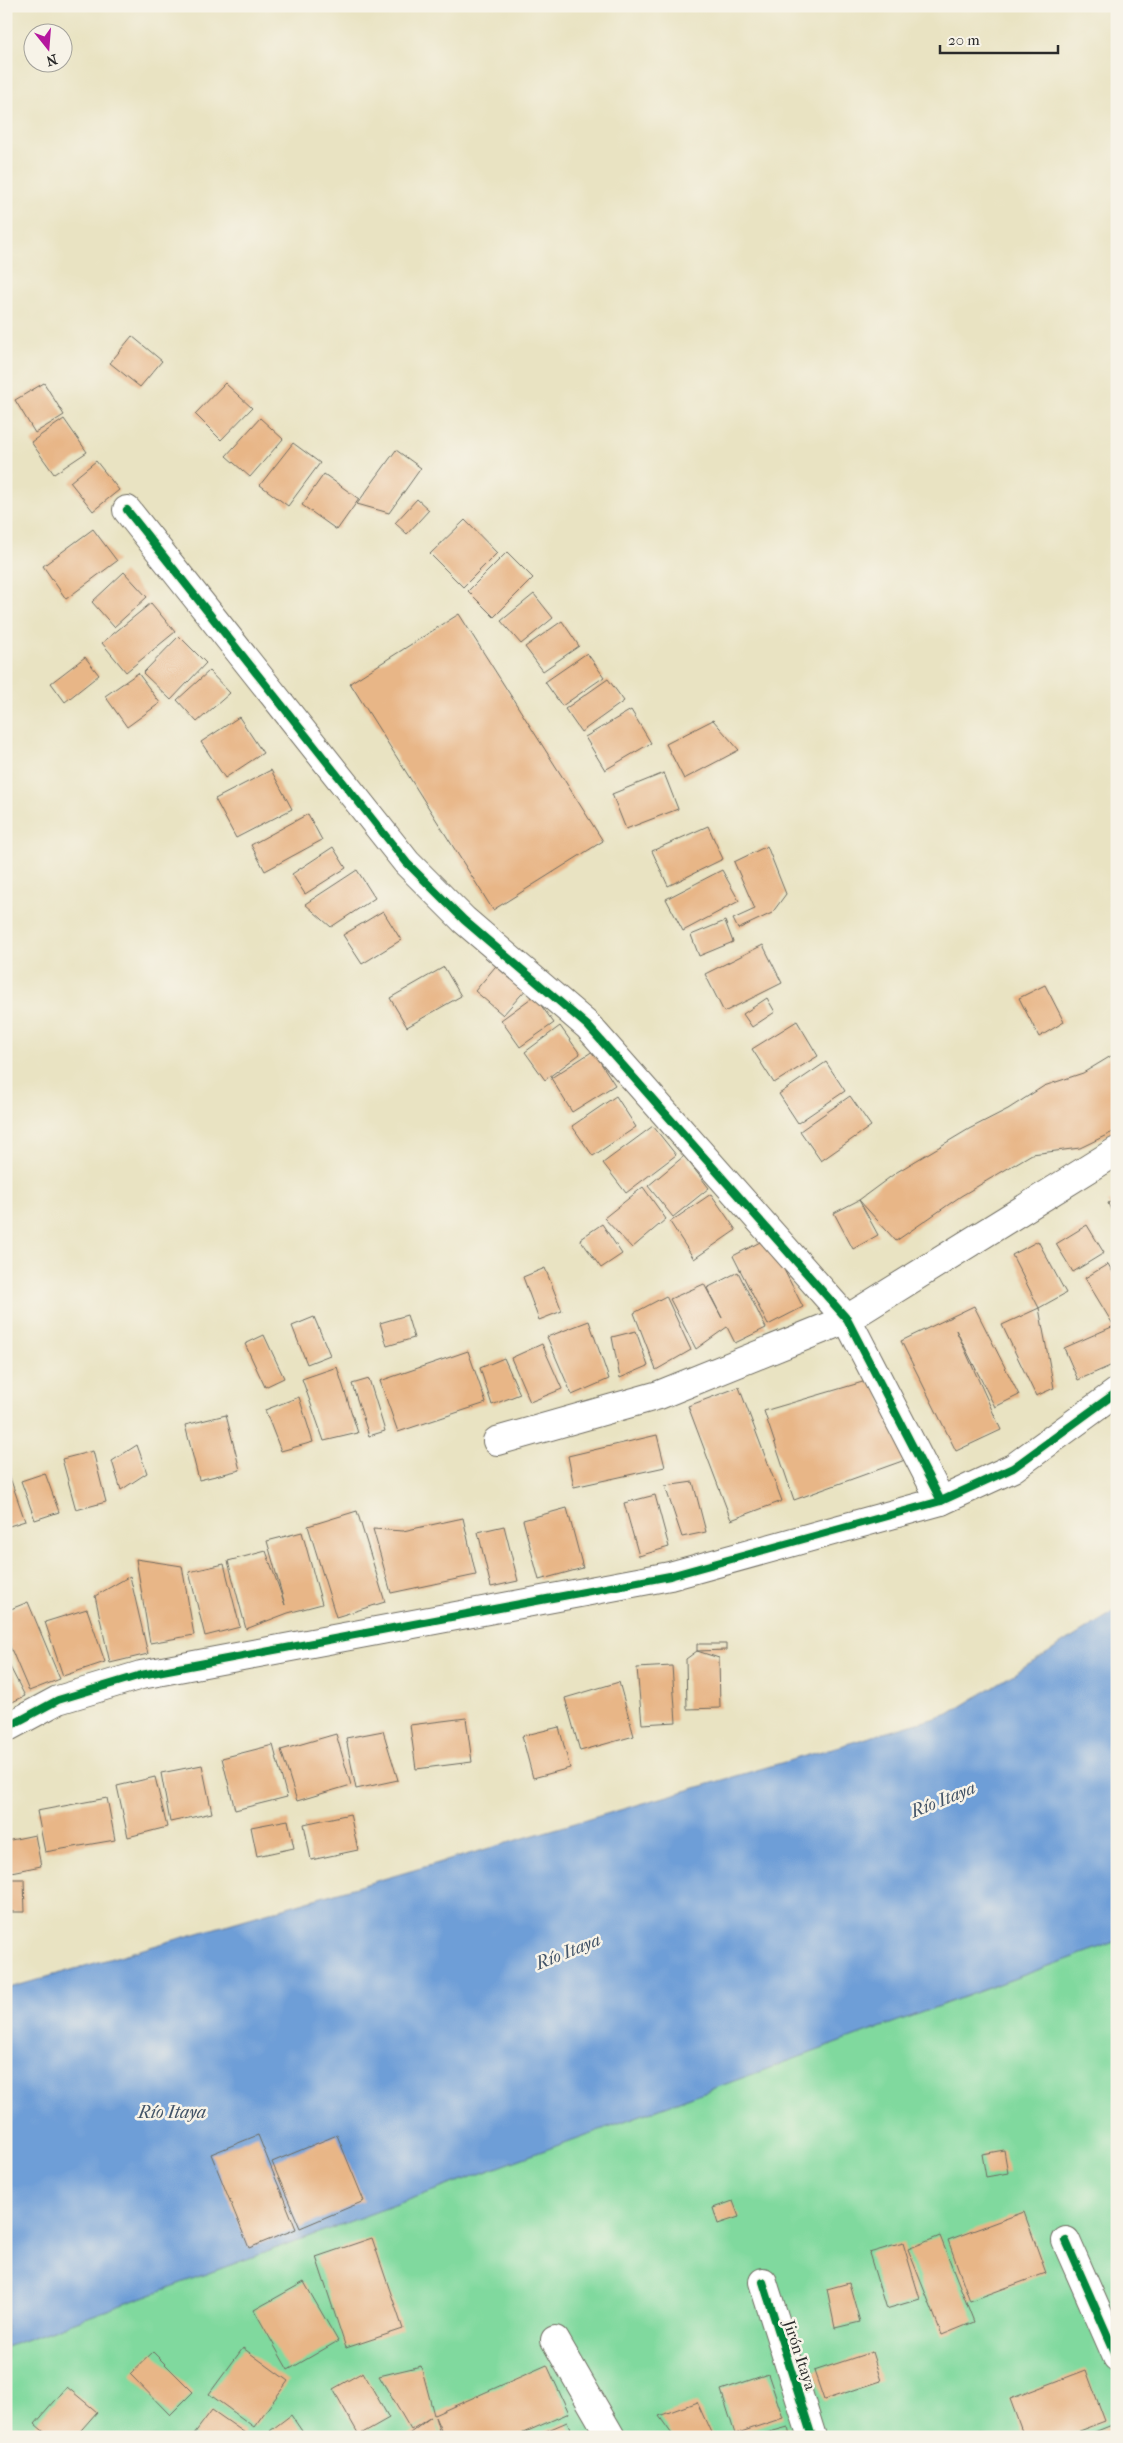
<svg xmlns="http://www.w3.org/2000/svg" width="1123" height="2443" font-family="'IM FELL French Canon',serif">
<style>
.green{fill:#80d99e;stroke:#568264}
.water{fill:#6e9ed7;stroke:#4c6481}
.building{fill:#e8b687}
.lines{fill:none;stroke-linecap:round;stroke-linejoin:round}
.minor-casing{stroke:#6e6b60;stroke-width:30}
.minor{stroke:#fff;stroke-width:28}
.cycleway-casing{stroke:#f7f3e8;stroke-width:11}
.cycleway{stroke:#00873e;stroke-width:8}
.labels{text-anchor:middle;dominant-baseline:central;stroke-width:5;stroke-linejoin:round;paint-order:stroke}
.street-label{font-size:16px;fill:#2b2b2b;stroke:#f7f3e8}
.water-label{font-size:18px;font-style:italic;fill:#425367;stroke:#f7f3e8}
</style>
<rect width="100%" height="100%" fill="#f7f3e8"/>
<filter id="ink" filterUnits="userSpaceOnUse"><feTurbulence type="fractalNoise" baseFrequency=".02" numOctaves="2"/><feDisplacementMap in="SourceGraphic" scale="10" xChannelSelector="R" yChannelSelector="G"/><feConvolveMatrix kernelMatrix="1 2 1 2 8 2 1 2 1" color-interpolation-filters="sRGB"/></filter>
<filter id="wash" filterUnits="userSpaceOnUse"><feTurbulence type="fractalNoise" baseFrequency=".0096" numOctaves="4" result="noise"/><feDisplacementMap in="SourceGraphic" scale="20" xChannelSelector="R" yChannelSelector="G"/><feGaussianBlur stdDeviation="1.12" result="paint"/><feColorMatrix in="noise" values="0 0 0 0 0 0 0 0 0 0 0 0 0 0 0 0 0 1.4 0 .05"/><feComposite in="paint" operator="in"/></filter>
<g filter="url(#wash)">
<rect width="100%" height="100%" fill="#e9e3c2"/>
<polygon class="green" points="1117,1941 1117,2437 6,2437 6,2347"/>
<polygon class="water" points="1117,1610 1117,1941 6,2347 6,1989 949,1714"/>
<g id="blocks">
<g class="building">
<polygon points="132,336 162,361 140,387 110,363"/>
<polygon points="44,383 64,415 35,433 15,400"/>
<polygon points="225,383 252,408 221,440 195,414"/>
<polygon points="260,418 283,439 250,477 226,456"/>
<polygon points="64,419 87,452 54,474 31,442"/>
<polygon points="293,443 320,463 288,506 260,485"/>
<polygon points="396,450 421,468 389,513 357,504"/>
<polygon points="96,461 119,490 93,511 70,482"/>
<polygon points="324,474 359,499 337,530 302,505"/>
<polygon points="417,499 429,510 407,534 395,523"/>
<polygon points="465,520 497,553 463,587 430,554"/>
<polygon points="93,529 117,561 66,599 43,566"/>
<polygon points="507,552 533,578 494,617 468,591"/>
<polygon points="124,572 147,597 114,627 92,602"/>
<polygon points="534,594 553,618 521,644 501,621"/>
<polygon points="151,603 175,632 126,672 102,643"/>
<polygon points="459,614 603,841 493,910 350,683"/>
<polygon points="562,621 579,646 543,671 525,647"/>
<polygon points="179,636 206,663 171,700 143,673"/>
<polygon points="587,653 604,677 562,706 545,682"/>
<polygon points="85,657 99,675 65,702 51,683"/>
<polygon points="209,671 230,693 197,722 177,700"/>
<polygon points="138,673 160,703 127,727 105,696"/>
<polygon points="608,679 624,701 581,732 565,709"/>
<polygon points="631,710 651,743 605,770 585,737"/>
<polygon points="239,717 263,753 225,778 201,742"/>
<polygon points="713,720 739,750 684,779 666,744"/>
<polygon points="271,770 292,809 236,838 215,799"/>
<polygon points="664,773 678,809 626,829 612,794"/>
<polygon points="308,814 322,840 265,871 251,845"/>
<polygon points="708,826 723,859 668,886 652,851"/>
<polygon points="767,846 786,894 772,913 738,929 733,919 755,909 734,862"/>
<polygon points="333,847 346,868 305,894 292,874"/>
<polygon points="357,870 375,898 331,927 305,904"/>
<polygon points="722,870 739,901 683,931 666,899"/>
<polygon points="383,911 401,940 362,964 343,935"/>
<polygon points="725,921 733,942 699,956 691,935"/>
<polygon points="763,945 782,983 724,1012 705,974"/>
<polygon points="500,961 529,986 503,1015 475,991"/>
<polygon points="444,967 461,996 407,1027 390,998"/>
<polygon points="1045,985 1064,1022 1039,1037 1019,998"/>
<polygon points="534,996 554,1023 520,1047 501,1020"/>
<polygon points="767,998 775,1012 752,1027 743,1014"/>
<polygon points="797,1021 818,1056 774,1083 752,1049"/>
<polygon points="560,1026 580,1054 545,1080 525,1052"/>
<polygon points="593,1051 615,1085 572,1112 551,1078"/>
<polygon points="1116,1053 1117,1130 1080,1148 1032,1154 961,1196 896,1241 859,1200 897,1172 969,1129 1008,1109 1044,1086 1083,1073"/>
<polygon points="826,1062 845,1091 798,1123 779,1094"/>
<polygon points="616,1096 636,1127 593,1156 572,1126"/>
<polygon points="850,1096 871,1126 821,1161 800,1131"/>
<polygon points="653,1126 676,1155 626,1193 603,1163"/>
<polygon points="684,1156 709,1188 673,1217 648,1186"/>
<polygon points="643,1187 666,1219 632,1248 604,1218"/>
<polygon points="711,1194 736,1230 694,1259 670,1222"/>
<polygon points="1117,1199 1117,1224 1108,1203"/>
<polygon points="859,1200 878,1235 853,1249 834,1213"/>
<polygon points="602,1224 622,1254 601,1268 580,1239"/>
<polygon points="1087,1225 1104,1253 1073,1272 1056,1244"/>
<polygon points="768,1238 803,1307 768,1325 733,1256"/>
<polygon points="1038,1241 1066,1293 1039,1308 1012,1255"/>
<polygon points="1108,1264 1117,1279 1117,1324 1114,1326 1085,1278"/>
<polygon points="545,1268 562,1311 539,1320 523,1277"/>
<polygon points="738,1272 766,1328 735,1343 727,1327 696,1349 670,1299 704,1284 722,1318 707,1288"/>
<polygon points="666,1296 691,1350 656,1370 634,1313"/>
<polygon points="974,1306 1019,1395 995,1407 956,1330 1001,1430 956,1451 901,1341"/>
<polygon points="1039,1308 1054,1388 1036,1396 1002,1325"/>
<polygon points="407,1315 414,1338 387,1346 380,1323"/>
<polygon points="314,1317 330,1355 307,1364 292,1326"/>
<polygon points="589,1321 609,1379 572,1395 547,1337"/>
<polygon points="1114,1326 1117,1333 1117,1363 1078,1380 1064,1348"/>
<polygon points="636,1331 648,1366 620,1378 612,1337"/>
<polygon points="264,1335 284,1378 265,1387 245,1344"/>
<polygon points="542,1344 562,1389 530,1402 511,1358"/>
<polygon points="468,1351 486,1403 398,1432 380,1381"/>
<polygon points="504,1358 520,1394 492,1405 480,1368"/>
<polygon points="337,1367 358,1433 324,1441 302,1379"/>
<polygon points="369,1379 385,1431 369,1436 352,1384"/>
<polygon points="873,1379 905,1460 794,1500 764,1411"/>
<polygon points="739,1387 782,1501 731,1520 688,1406"/>
<polygon points="299,1397 313,1442 281,1451 265,1410"/>
<polygon points="226,1415 240,1470 199,1480 185,1425"/>
<polygon points="657,1435 665,1467 574,1487 568,1456"/>
<polygon points="137,1445 147,1473 121,1490 112,1461"/>
<polygon points="93,1451 106,1502 76,1510 62,1459"/>
<polygon points="6,1466 25,1521 6,1527"/>
<polygon points="45,1473 59,1512 35,1520 21,1481"/>
<polygon points="693,1482 706,1532 682,1537 665,1486"/>
<polygon points="655,1495 669,1547 639,1556 624,1503"/>
<polygon points="567,1508 583,1568 539,1580 523,1520"/>
<polygon points="357,1511 385,1602 336,1617 308,1526"/>
<polygon points="463,1518 476,1575 391,1593 373,1529 403,1531"/>
<polygon points="504,1526 518,1581 491,1587 478,1532"/>
<polygon points="302,1532 322,1604 288,1613 246,1629 228,1561 266,1551 285,1605 267,1541"/>
<polygon points="136,1559 182,1566 194,1635 150,1643"/>
<polygon points="224,1564 240,1627 205,1636 189,1572"/>
<polygon points="130,1576 148,1654 110,1663 95,1596"/>
<polygon points="28,1602 60,1679 29,1691 6,1637 6,1611"/>
<polygon points="87,1609 105,1662 63,1676 45,1622"/>
<polygon points="697,1644 726,1644 726,1650 697,1651"/>
<polygon points="697,1651 719,1658 720,1708 687,1709 686,1659"/>
<polygon points="6,1659 25,1696 6,1705"/>
<polygon points="672,1666 676,1722 642,1724 637,1668"/>
<polygon points="619,1682 634,1736 580,1751 565,1698"/>
<polygon points="466,1718 472,1762 416,1769 410,1725"/>
<polygon points="559,1727 570,1768 533,1778 522,1736"/>
<polygon points="383,1731 398,1780 356,1789 346,1738"/>
<polygon points="336,1734 351,1785 297,1801 281,1750"/>
<polygon points="273,1745 287,1797 235,1810 222,1758"/>
<polygon points="202,1765 212,1813 170,1822 161,1773"/>
<polygon points="155,1777 167,1827 128,1837 117,1786"/>
<polygon points="107,1798 115,1840 45,1852 37,1811"/>
<polygon points="350,1814 358,1850 311,1860 304,1824"/>
<polygon points="288,1820 294,1848 257,1856 251,1827"/>
<polygon points="35,1835 41,1866 6,1873 6,1841"/>
<polygon points="6,1879 24,1879 25,1912 6,1912"/>
<polygon points="258,2135 296,2229 249,2248 211,2154"/>
<polygon points="337,2135 364,2201 300,2228 272,2162"/>
<polygon points="1004,2150 1008,2173 986,2177 982,2154"/>
<polygon points="733,2201 739,2217 718,2224 713,2208"/>
<polygon points="1024,2212 1046,2273 970,2301 948,2240"/>
<polygon points="940,2236 974,2322 942,2335 908,2249"/>
<polygon points="372,2238 403,2329 346,2348 316,2257"/>
<polygon points="903,2243 920,2299 886,2309 869,2253"/>
<polygon points="304,2282 338,2341 288,2370 254,2310"/>
<polygon points="849,2283 860,2322 835,2328 827,2289"/>
<polygon points="243,2348 288,2381 254,2427 209,2394"/>
<polygon points="153,2352 193,2392 170,2415 130,2374"/>
<polygon points="872,2352 881,2381 824,2400 814,2371"/>
<polygon points="547,2365 569,2413 514,2437 444,2437 435,2417 441,2437 405,2437 431,2417 411,2430 379,2376 421,2366 434,2415"/>
<polygon points="1086,2370 1105,2421 1063,2437 1024,2437 1010,2399"/>
<polygon points="363,2372 389,2418 359,2435 333,2389"/>
<polygon points="768,2374 783,2418 735,2434 721,2390"/>
<polygon points="67,2387 97,2412 75,2437 50,2437 35,2424"/>
<polygon points="697,2402 713,2437 674,2437 659,2416"/>
<polygon points="212,2410 245,2433 242,2437 198,2437 194,2434"/>
<polygon points="291,2415 306,2437 274,2437 270,2431"/>
<polygon points="567,2422 573,2437 532,2437"/>
<polygon points="1117,2423 1117,2437 1082,2437"/>
<polygon points="788,2427 790,2437 755,2437 755,2436"/>
</g>
</g>
</g>
<g filter="url(#ink)">
<use href="#blocks" fill-opacity="0" stroke="#6e6b60" stroke-width="1"/>
<g class="lines">
<defs>
<g id="minor">
<polyline points="127,510 407,863 464,920 588,1026 847,1319 941,1501"/>
<polyline points="497,1441 659,1395 847,1319 1117,1151"/>
<polyline points="6,1728 58,1700 141,1675 670,1576 941,1501 1013,1468 1117,1392"/>
<polyline points="1066,2241 1117,2357"/>
<polyline points="763,2282 812,2437"/>
<polyline points="555,2340 611,2437"/>
</g>
</defs>
<use href="#minor" class="minor-casing"/>
<use href="#minor" class="minor"/>
<defs>
<g id="cycleway">
<polyline points="127,510 407,863 464,920 588,1026 847,1319 941,1501"/>
<polyline points="6,1728 58,1700 141,1675 670,1576 941,1501 1013,1468 1117,1392"/>
<polyline points="1066,2241 1117,2357"/>
<polyline points="763,2282 812,2437"/>
</g>
</defs>
<use href="#cycleway" class="cycleway-casing"/>
<use href="#cycleway" class="cycleway"/>
</g>
</g>
<g class="labels">
<g class="street-label">
<text transform="translate(800 2355) rotate(72)">Jirón Itaya</text>
</g>
<g class="water-label">
<text transform="translate(943 1800) rotate(-22)">Río Itaya</text>
<text transform="translate(568 1952) rotate(-22)">Río Itaya</text>
<text x="172" y="2112">Río Itaya</text>
</g>
</g>
<rect width="1123" height="2443" fill="none" stroke="#f7f3e8" stroke-width="25"/>
<g transform="translate(48 48) rotate(163)"><circle r="24" fill="#f7f3e8" stroke="#a5a39c"/>
<path d="M0-4L9 19L0 12L-9 19Z" fill="#b5179e"/>
<text y="-8" font-size="14" font-weight="bold" text-anchor="middle" fill="#2b2b2b">N</text>
</g>
<path d="M940 45v8h118v-8" fill="none" stroke="#2b2b2b" stroke-width="2.5"/>
<text x="948" y="45" font-size="15" fill="#2b2b2b" stroke="#f7f3e8" stroke-width="4" paint-order="stroke">20 m</text>
</svg>
